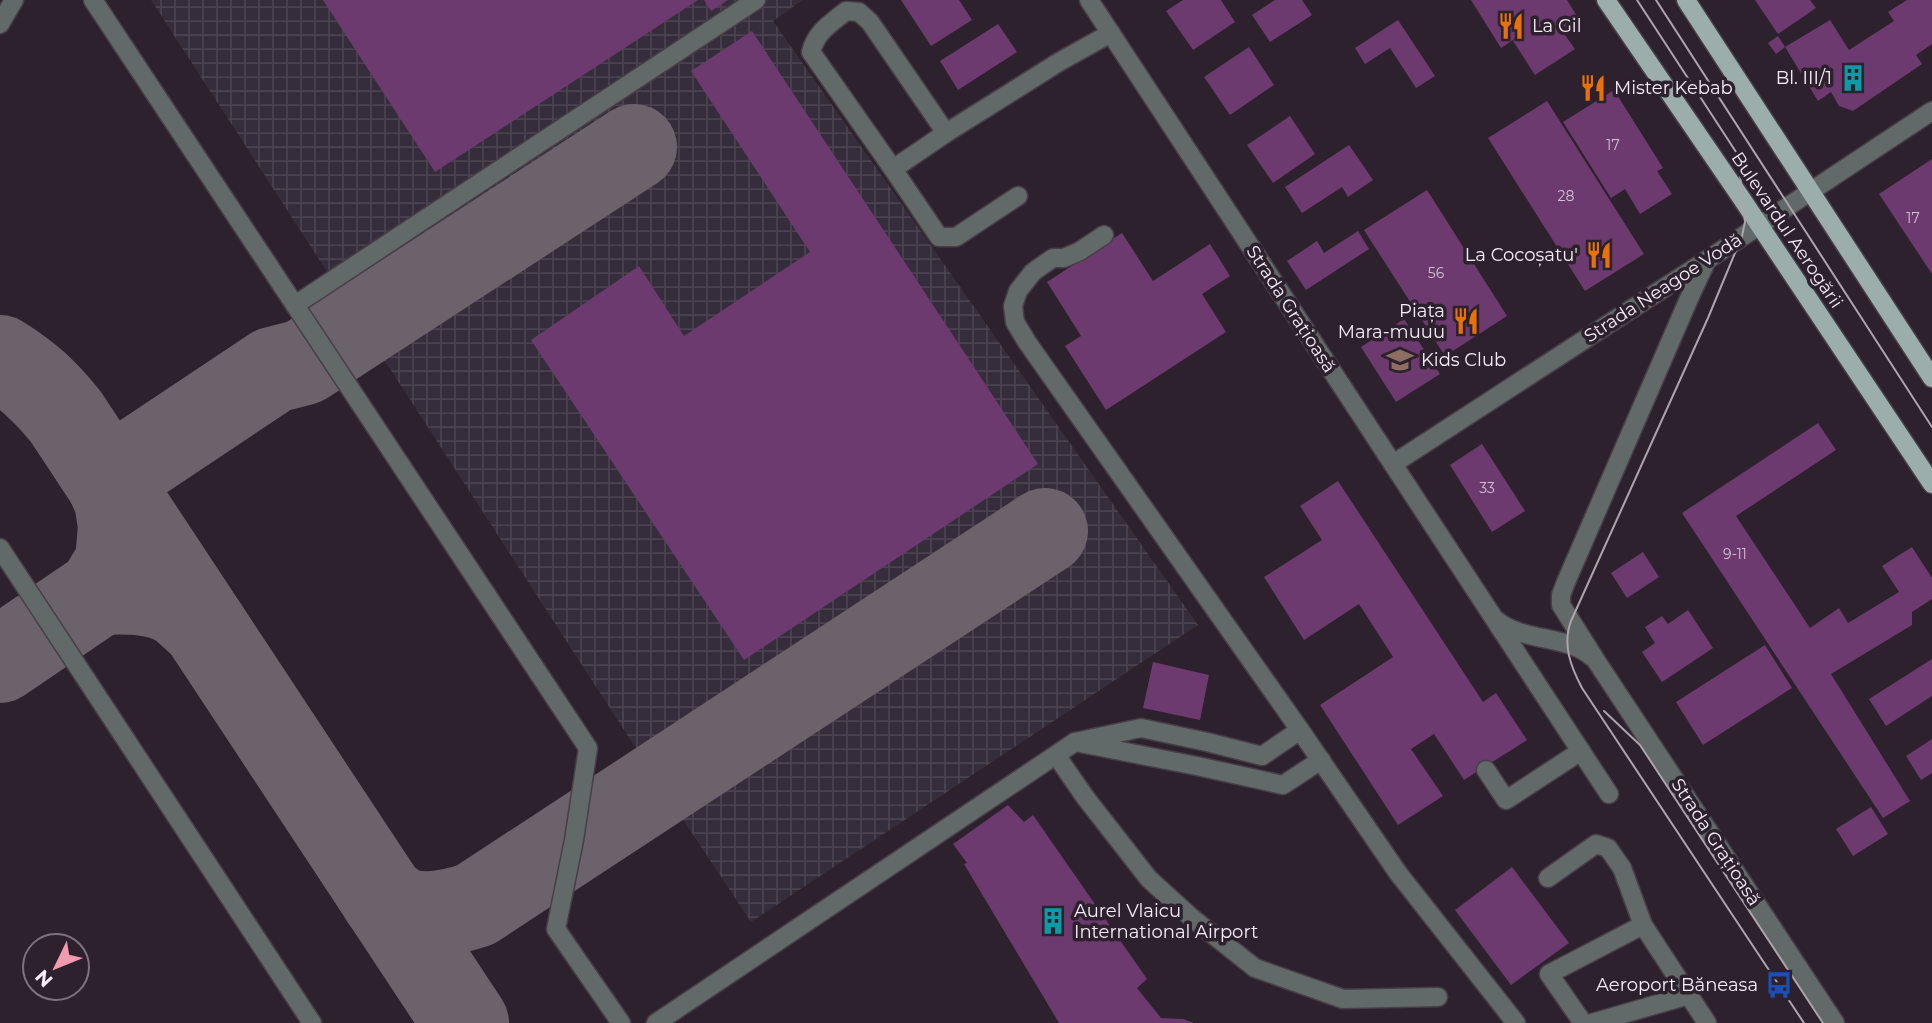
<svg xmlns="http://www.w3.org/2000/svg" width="1932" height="1023" font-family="Montserrat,sans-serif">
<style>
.industrial{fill:url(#industrial-grid)}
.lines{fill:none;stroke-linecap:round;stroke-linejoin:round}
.taxiway{stroke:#6c626c;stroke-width:86}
.building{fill:#6d3a70}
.service-casing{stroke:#483e48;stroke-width:21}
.minor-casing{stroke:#483e48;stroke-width:21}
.primary-casing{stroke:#483e48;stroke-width:21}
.service{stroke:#616a68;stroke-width:18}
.minor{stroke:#616a68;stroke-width:18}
.primary{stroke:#9baeab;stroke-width:18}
.tram{stroke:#ada4ad;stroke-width:2}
.labels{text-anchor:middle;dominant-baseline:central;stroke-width:7;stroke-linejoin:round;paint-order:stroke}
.number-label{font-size:14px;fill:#d3c0d4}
.poi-label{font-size:18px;fill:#f5edf5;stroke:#2c212c;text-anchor:start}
.street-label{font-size:18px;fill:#f5edf5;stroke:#2c212c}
</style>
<defs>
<pattern id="industrial-grid" width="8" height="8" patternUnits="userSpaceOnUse" patternTransform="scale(1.75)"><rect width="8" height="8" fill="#362d3c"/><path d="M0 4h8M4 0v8" fill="none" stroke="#4a424f"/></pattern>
</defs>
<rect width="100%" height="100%" fill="#2c212c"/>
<polygon class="industrial" points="151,0 803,0 773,21 1198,625 751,922 648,767"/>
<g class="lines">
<g class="taxiway">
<path d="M0 358C29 376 45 391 66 417L466 1023"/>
<path d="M204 626C197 620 190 613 183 607 160 590 127 591 100 592L118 562 121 526 117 500 108 480 273 370 304 362 634 147"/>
<polyline points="0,660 100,592"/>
<path d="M383 898C389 901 396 908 402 910 425 919 453 912 475 905L1045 531"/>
</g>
</g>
<g class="building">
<polygon points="323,0 698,0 435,172"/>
<polygon points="704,0 728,0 711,11"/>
<polygon points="901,0 959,0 972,20 931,46"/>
<polygon points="1183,0 1221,0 1235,22 1193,50 1166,11"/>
<polygon points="1275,0 1302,0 1312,15 1270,42 1252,15"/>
<polygon points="1471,0 1567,0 1582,24 1565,35 1575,49 1535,75 1513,41 1522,34 1501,48"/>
<polygon points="1755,0 1810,0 1816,8 1778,34"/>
<polygon points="1907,0 1932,0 1932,44 1916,55 1922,64 1853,111 1839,106 1831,92 1818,101 1785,47 1776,54 1768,43 1778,36 1785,47 1830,20 1849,50 1894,21 1888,12"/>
<polygon points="1398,20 1435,76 1416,88 1390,48 1365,64 1355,48"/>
<polygon points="998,24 1017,52 958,90 940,61"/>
<polygon points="752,31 1038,464 744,660 531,340 639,266 684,336 810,252 691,71"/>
<polygon points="1249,47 1274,85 1230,115 1204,77"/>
<polygon points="1614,90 1663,168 1657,171 1672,194 1640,214 1625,189 1611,198 1563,122"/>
<polygon points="1547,101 1644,254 1585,291 1488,138"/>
<polygon points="1290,116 1315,154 1273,183 1247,145"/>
<polygon points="1349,145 1373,180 1348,197 1342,187 1302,213 1285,187"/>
<polygon points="1932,159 1932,274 1879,194"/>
<polygon points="1427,190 1507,316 1445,356 1364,230"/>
<polygon points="1358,231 1369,249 1306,290 1287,261 1317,241 1324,253"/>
<polygon points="1122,233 1153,281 1210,244 1230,276 1202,294 1226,332 1106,410 1065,346 1081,336 1047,282"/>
<polygon points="1404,319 1440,374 1396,402 1361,347"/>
<polygon points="1818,423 1836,450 1736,516 1810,628 1839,608 1848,623 1899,592 1882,566 1912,547 1932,578 1932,599 1912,612 1912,625 1831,674 1910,801 1883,818 1682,513"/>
<polygon points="1482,444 1525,511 1492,532 1450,465"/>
<polygon points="1338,481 1483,702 1496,693 1527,740 1464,780 1434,734 1411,749 1443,796 1398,825 1320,705 1393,657 1359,604 1304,640 1264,577 1322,540 1300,506"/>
<polygon points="1643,552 1659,577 1627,598 1611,573"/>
<polygon points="1688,610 1713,648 1662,682 1642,652 1655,643 1645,627 1662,616 1668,624"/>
<polygon points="1765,645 1792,688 1703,745 1676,702"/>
<polygon points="1932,659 1932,696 1886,726 1869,699"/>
<polygon points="1153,662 1209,675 1200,720 1143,708"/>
<polygon points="1932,739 1932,773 1921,780 1906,756"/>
<polygon points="1008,805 1024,822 1033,815 1147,979 1137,988 1161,1018 1183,1019 1194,1023 1059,1023 964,864 967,863 953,844"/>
<polygon points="1871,807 1888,834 1853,856 1836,829"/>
<polygon points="1512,867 1569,943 1511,985 1455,910"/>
</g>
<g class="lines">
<defs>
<g id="service">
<polyline points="93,0 588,748 574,840 556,929 621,1023"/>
<path d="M846 11 859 12 870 22 946 133 893 169 811 52C816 32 830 24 846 11Z"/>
<polyline points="0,24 14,0"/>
<polyline points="946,133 1059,62 1111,33"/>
<polyline points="893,169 939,237 956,237 1018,196"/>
<polyline points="1104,235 1080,251 1064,258 1053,258 1033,272 1018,291 1013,306 1015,322 1027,342 1300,730 1398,873 1516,1023"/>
<polyline points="295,305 756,0"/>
<polyline points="0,548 312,1023"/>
<polyline points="1300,730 1262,756 1207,742 1141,728 1075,742 1197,766 1283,785 1321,760"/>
<polyline points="1056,755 1085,797 1149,879 1192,918 1255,968 1343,999 1438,997"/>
<polyline points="1486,770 1506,800 1581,751"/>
<polyline points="1548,878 1596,844 1608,848 1622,868 1643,925 1707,1023"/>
<polyline points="656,1023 1075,742"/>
<polyline points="1583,1023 1549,974 1643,925"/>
<polyline points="1592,1023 1689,995"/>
</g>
<g id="minor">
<polyline points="1089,0 1609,794"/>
<polyline points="1707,260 1691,294 1566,582 1561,595 1561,605 1597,662 1835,1023"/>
<polyline points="1393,464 1707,260 1932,111"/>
<path d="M1496 620C1525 643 1566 634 1592 657"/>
</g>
<g id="primary">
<polyline points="1606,0 1742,199 1932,484"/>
<polyline points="1686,0 1932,378"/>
</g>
</defs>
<use href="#service" class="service-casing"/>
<use href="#minor" class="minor-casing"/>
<use href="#primary" class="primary-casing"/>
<use href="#service" class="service"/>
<use href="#minor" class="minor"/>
<use href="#primary" class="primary"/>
<g class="tram">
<path d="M1637 0 1738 155 1745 222 1742 236 1708 318 1571 621C1562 645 1571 667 1582 688L1804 1023"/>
<polyline points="1656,0 1932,427"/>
<polyline points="1604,711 1640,745 1823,1023"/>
</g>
</g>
<defs>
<symbol id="restaurant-bare" viewBox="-9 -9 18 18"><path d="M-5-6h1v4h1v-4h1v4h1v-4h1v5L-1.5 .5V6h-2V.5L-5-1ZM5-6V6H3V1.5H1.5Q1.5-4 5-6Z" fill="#e8710a" stroke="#2c212c" stroke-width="2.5" paint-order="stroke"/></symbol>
<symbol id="building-bare" viewBox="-9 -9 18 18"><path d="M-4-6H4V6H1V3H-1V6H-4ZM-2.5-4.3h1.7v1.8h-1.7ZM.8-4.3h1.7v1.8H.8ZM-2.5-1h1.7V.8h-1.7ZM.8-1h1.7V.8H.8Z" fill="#0f9aa8" stroke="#2c212c" stroke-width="2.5" paint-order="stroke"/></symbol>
<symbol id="school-bare" viewBox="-9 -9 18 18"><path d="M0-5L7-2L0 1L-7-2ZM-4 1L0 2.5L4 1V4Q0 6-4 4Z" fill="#8d6e63" stroke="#2c212c" stroke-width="2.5" paint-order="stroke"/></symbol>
<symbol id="bus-bare" viewBox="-9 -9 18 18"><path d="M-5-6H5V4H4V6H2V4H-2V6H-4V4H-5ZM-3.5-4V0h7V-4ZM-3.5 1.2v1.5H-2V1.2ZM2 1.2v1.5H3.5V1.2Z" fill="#1a4fb4" stroke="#2c212c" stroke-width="2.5" paint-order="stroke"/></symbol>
</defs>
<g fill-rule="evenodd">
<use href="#restaurant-bare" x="1492" y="7" width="38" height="38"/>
<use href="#building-bare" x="1834" y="59" width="38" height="38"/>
<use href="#restaurant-bare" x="1574" y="69" width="38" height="38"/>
<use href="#restaurant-bare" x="1580" y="236" width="38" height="38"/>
<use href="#restaurant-bare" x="1447" y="302" width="38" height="38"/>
<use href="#school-bare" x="1381" y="341" width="38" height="38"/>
<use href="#building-bare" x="1034" y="902" width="38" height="38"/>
<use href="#bus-bare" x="1760" y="966" width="38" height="38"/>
</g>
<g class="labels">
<g class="number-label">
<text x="1613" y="145">17</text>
<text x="1566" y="196">28</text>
<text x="1913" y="218">17</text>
<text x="1436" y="273">56</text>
<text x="1487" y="488">33</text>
<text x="1735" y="554">9-11</text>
</g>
<g class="poi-label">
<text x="1532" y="26">La Gil</text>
<text x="1832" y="78" text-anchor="end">Bl. III/1</text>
<text x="1614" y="88">Mister Kebab</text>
<text x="1578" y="255" text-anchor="end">La Cocoșatu'</text>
<text x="1445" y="311" text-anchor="end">Piața<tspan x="1445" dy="21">Mara-muuu</tspan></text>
<text x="1421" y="360">Kids Club</text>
<text x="1074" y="911">Aurel Vlaicu<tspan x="1074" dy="21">International Airport</tspan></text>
<text x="1758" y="985" text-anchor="end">Aeroport Băneasa</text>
</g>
<g class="street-label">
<text transform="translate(1787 230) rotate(56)">Bulevardul Aerogării</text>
<text transform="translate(1663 288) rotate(-33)">Strada Neagoe Vodă</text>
<text transform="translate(1291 309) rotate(57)">Strada Grațioasă</text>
<text transform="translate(1716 842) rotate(57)">Strada Grațioasă</text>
</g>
</g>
<g transform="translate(56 967) rotate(227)"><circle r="33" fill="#2c212c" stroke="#7c737c" stroke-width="2"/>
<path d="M0-5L12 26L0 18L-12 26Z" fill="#f29aae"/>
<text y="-10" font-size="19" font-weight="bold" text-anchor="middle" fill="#f5edf5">N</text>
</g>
</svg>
